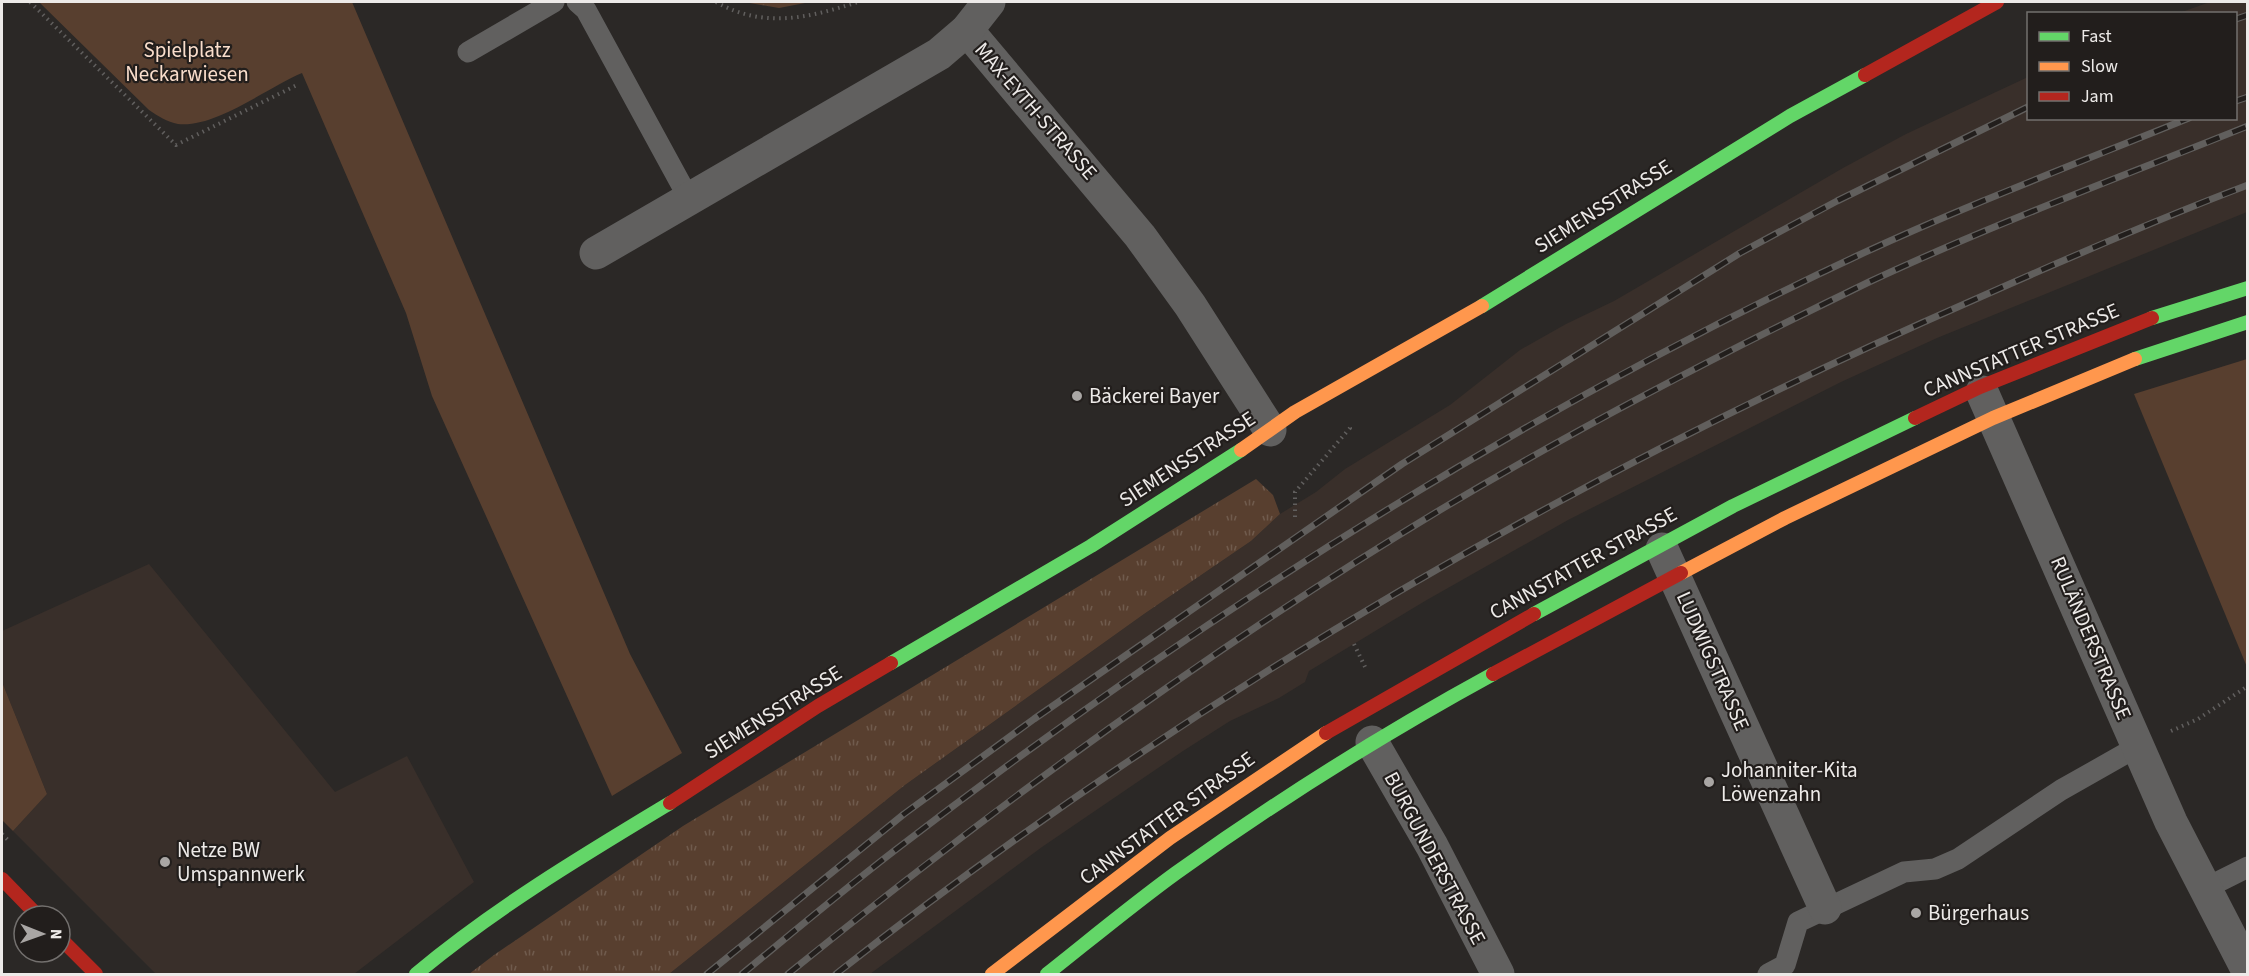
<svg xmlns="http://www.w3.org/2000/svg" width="2249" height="976" font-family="'Source Sans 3',sans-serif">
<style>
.built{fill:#392f2a}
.grass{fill:url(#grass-tufts)}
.green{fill:#583f2f}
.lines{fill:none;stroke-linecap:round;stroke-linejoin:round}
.path{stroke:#615f5e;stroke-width:4;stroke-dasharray:1.5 4.5;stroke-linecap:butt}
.lane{stroke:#61605f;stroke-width:21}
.street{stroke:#61605f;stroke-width:33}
.fast{stroke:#63d668;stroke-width:14}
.slow{stroke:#ff974d;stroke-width:14}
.jam{stroke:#b3261e;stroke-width:14}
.rail-casing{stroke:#615f5d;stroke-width:7}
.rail{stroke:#221e1c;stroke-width:4.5;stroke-dasharray:14;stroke-linecap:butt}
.poi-dot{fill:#a9a6a4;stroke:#221e1c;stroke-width:2}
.labels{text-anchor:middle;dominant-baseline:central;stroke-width:4.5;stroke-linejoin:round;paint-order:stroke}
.park-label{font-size:21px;fill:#f9ddcb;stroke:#221e1c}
.street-label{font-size:21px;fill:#edeae8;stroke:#221e1c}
.poi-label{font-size:21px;fill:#edeae8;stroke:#221e1c;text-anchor:start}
</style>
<defs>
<pattern id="grass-tufts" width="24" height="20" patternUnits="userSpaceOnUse" patternTransform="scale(1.5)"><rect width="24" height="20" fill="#583f2f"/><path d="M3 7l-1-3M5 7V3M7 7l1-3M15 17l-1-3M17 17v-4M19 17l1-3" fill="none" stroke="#705b4d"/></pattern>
</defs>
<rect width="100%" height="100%" fill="#2b2826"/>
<g class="built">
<polygon points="2210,2 2247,2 2247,212 1937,338 1841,382 1568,520 1425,601 1309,671 1305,682 1279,698 1230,721 1183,751 1042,847 870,974 669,974 905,785 1144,614 1251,541 1280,514 1316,492 1345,469 1450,405 1520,350 1566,324 1614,301 1843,168 1906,134 2028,77 2028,118 2236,118 2236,14 2179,13"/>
<polygon points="149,564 335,792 407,756 474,882 354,974 156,974 13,831 47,794 2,682 2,631"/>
</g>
<g class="grass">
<polygon points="744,2 810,2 779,8"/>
<polygon points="1256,479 1273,495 1280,514 1251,541 1144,614 905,785 669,974 469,974 494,955 683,826"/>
</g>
<g class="green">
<path d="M39 2H352L630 654 682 753 612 796 432 396 406 313 302 73C268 87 216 128 178 124 167 122 158 116 149 110Z"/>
<polygon points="2247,359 2248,359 2247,667 2134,394"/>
<polygon points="2,682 47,794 13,831 2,820"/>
</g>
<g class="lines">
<g class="path">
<polyline points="30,2 176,145 297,85"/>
<path d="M716 2C764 29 808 18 858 2"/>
<polyline points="1295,517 1295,492 1350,428 1348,424"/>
<polyline points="1354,644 1366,669"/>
<polyline points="2171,731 2198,719 2248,686"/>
<polyline points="2,834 10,842"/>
</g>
<g class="lane">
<polyline points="577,2 586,10 688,197"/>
<polyline points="468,52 554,2"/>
<polyline points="2204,889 2248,867"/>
<polyline points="1768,974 1785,965 1798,922 1904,872 1935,869 1958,859 2061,790 2137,747"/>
</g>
<g class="street">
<polyline points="967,30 1140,236 1190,305 1270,430"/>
<polyline points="596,253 939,54 967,30 989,2"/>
<polyline points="1982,392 2171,822 2248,971"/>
<polyline points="1662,549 1825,908"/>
<polyline points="1372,742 1432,846 1498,974"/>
</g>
<g class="fast">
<polyline points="1482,306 1790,116 1865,75"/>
<polyline points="2152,318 2248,288"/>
<polyline points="2135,359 2248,322"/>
<polyline points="1534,614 1733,506 1915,418"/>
<polyline points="891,663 1091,546 1241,450"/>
<path d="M416 974C495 908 582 856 670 803"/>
<path d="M1047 974C1090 940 1132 905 1176 873 1278 800 1383 734 1493 674"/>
</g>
<g class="slow">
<polyline points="1241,450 1295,412 1482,306"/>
<polyline points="1681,573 1785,518 1993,418 2135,359"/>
<polyline points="992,974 1170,838 1326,733"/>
</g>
<g class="jam">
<polyline points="1865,75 1997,2"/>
<polyline points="1915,418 1980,387 2152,318"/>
<polyline points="1493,674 1681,573"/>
<polyline points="1326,733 1534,614"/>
<polyline points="670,803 818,706 891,663"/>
<polyline points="2,879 38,916"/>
<polyline points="60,938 96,974"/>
</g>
<defs>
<g id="rail">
<polyline points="2236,19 2248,15"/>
<polyline points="2236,101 2248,97"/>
<polyline points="707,974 904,814 1034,719 1402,464 1740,253 1837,201 2028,107"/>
<path d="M742 974C792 933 842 891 894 851 1194 620 1516 415 1859 255 1967 205 2078 163 2189 118"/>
<path d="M788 974C995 806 1211 648 1440 510 1579 427 1724 352 1869 282 1993 224 2121 177 2248 126"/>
<path d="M836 974C1183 701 1565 479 1969 302 2061 261 2153 221 2248 185"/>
</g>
</defs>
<use href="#rail" class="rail-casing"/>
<use href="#rail" class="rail"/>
</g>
<g class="poi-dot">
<circle cx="1077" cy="396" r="6"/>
<circle cx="1709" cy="782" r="6"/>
<circle cx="165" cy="862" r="6"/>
<circle cx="1916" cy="913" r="6"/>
</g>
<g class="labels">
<g class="park-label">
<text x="187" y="50">Spielplatz<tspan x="187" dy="24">Neckarwiesen</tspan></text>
</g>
<g class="street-label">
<text transform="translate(1036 111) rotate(49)">MAX-EYTH-STRASSE</text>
<text transform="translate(1603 206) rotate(-32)">SIEMENSSTRASSE</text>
<text transform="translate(2021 350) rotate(-23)">CANNSTATTER STRASSE</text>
<text transform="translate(1187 459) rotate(-33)">SIEMENSSTRASSE</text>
<text transform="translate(1583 563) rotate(-29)">CANNSTATTER STRASSE</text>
<text transform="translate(2091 638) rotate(67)">RULÄNDERSTRASSE</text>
<text transform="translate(1713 661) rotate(66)">LUDWIGSTRASSE</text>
<text transform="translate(773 712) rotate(-32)">SIEMENSSTRASSE</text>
<text transform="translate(1167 818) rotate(-36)">CANNSTATTER STRASSE</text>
<text transform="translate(1435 858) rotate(62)">BURGUNDERSTRASSE</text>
</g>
<g class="poi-label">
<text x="1089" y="396">Bäckerei Bayer</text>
<text x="1721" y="770">Johanniter-Kita<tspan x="1721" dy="24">Löwenzahn</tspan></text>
<text x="177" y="850">Netze BW<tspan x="177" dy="24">Umspannwerk</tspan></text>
<text x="1928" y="913">Bürgerhaus</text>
</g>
</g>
<rect width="2249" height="976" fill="none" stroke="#edeae8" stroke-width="6"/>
<rect x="2027" y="12" width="210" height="108" fill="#221e1c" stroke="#73706e" stroke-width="1.5"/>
<rect x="2039" y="32" width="30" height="9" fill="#63d668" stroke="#73706e" stroke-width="1.5"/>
<text x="2081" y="42" font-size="18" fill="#edeae8">Fast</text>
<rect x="2039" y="62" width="30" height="9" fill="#ff974d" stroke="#73706e" stroke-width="1.5"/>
<text x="2081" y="72" font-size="18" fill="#edeae8">Slow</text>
<rect x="2039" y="92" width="30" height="9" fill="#b3261e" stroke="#73706e" stroke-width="1.5"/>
<text x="2081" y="102" font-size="18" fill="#edeae8">Jam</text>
<g transform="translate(42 934) rotate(91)"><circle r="28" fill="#221e1c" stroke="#73706e" stroke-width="1.5"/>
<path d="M0-4.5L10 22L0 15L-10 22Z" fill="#a9a6a4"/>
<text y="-9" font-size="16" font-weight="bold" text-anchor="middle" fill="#edeae8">N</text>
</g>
</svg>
